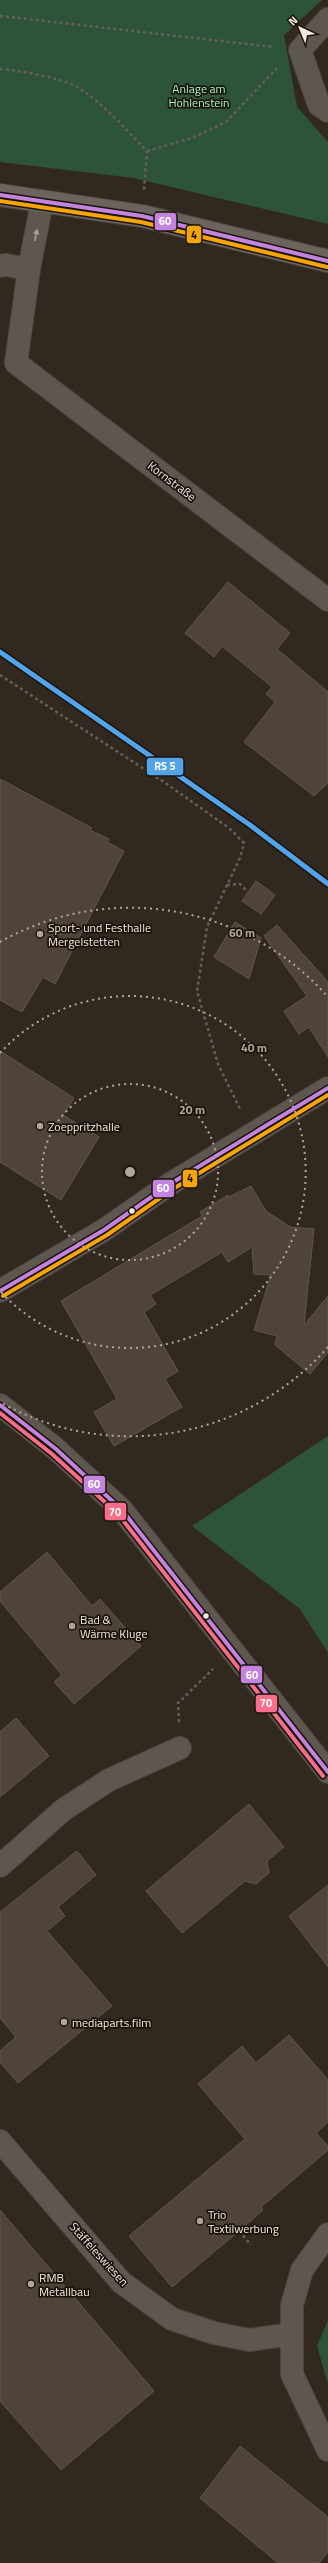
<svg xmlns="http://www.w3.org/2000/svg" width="328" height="2563" font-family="'Titillium Web',sans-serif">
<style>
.green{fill:#2e533b}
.building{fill:#4f4437;stroke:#5e5750}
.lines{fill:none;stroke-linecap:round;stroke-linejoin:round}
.street-casing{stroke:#4c453d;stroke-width:24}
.secondary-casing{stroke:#4c453d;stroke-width:24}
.primary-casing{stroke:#4c453d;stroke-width:24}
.path{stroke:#665f59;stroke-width:2.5;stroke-dasharray:3 3;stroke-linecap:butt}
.street{stroke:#5d5750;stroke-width:22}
.secondary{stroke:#5d5750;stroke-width:22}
.primary{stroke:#6c635d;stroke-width:22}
.bus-1-casing{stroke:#1a140c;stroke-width:7}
.bus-2-casing{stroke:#1a140c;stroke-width:7}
.bus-3-casing{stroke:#1a140c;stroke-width:7}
.bus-1{stroke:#c483df;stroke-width:4}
.bus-2{stroke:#fb6d88;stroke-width:4}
.bus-3{stroke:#f7a600;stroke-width:4}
.rail-1-casing{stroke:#1a140c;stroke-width:8}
.rail-1{stroke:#53a3e8;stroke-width:5}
.oneway{fill:#a8a097}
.ring{fill:none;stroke:#afa69c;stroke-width:2;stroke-dasharray:2 4}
.poi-dot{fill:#afa69c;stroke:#1a140c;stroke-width:1.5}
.bus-dot{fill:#f3e9de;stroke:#1a140c;stroke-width:1.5}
.labels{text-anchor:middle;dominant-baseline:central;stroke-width:3.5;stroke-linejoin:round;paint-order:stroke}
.park-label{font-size:12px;fill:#a2f7c1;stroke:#1a140c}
.street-label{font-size:12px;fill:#f3e9de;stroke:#1a140c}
.poi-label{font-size:12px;fill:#f3e9de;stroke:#1a140c;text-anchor:start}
.centre{fill:#afa69c;stroke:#1a140c;stroke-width:2}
.ring-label{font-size:12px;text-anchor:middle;font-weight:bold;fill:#afa69c;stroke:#1a140c;stroke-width:3.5;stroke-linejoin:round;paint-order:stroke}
.line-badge{stroke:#1a140c;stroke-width:1.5}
.badge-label{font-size:11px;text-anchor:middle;font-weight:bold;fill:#fff}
.pale-badge-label{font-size:11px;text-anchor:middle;font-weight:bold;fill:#111}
</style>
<rect width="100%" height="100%" fill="#312920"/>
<g class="green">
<polygon points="0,0 322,0 284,35 297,107 328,142 328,224 134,178 0,162"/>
<polygon points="328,1436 328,1653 300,1609 192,1526"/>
<polygon points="328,2320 328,2384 317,2346"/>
</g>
<g class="building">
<polygon points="228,582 290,633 277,649 328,692 328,783 314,796 244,742 275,702 266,694 272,687 222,646 214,657 185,633"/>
<polygon points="0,779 92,828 90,830 109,839 107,842 124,851 55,984 43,977 22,1012 0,1000"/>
<polygon points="256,881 275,895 261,914 242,901"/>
<polygon points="235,922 261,938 249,979 214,957"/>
<polygon points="277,925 328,982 328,1057 309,1027 299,1034 284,1011 307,996 264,936"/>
<polygon points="0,1051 74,1098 63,1115 99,1137 61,1200 0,1162"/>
<polygon points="251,1186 266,1211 290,1227 314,1229 304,1325 328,1296 328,1352 310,1374 275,1345 277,1336 254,1330 271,1275 254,1274 252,1247 228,1262 222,1252 150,1295 156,1304 144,1312 178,1371 165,1379 182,1407 114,1446 94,1412 117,1399 61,1301 202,1216 200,1212 228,1195 229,1197"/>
<polygon points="47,1552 92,1606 100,1599 141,1646 74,1704 54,1682 62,1675 0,1601 0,1592"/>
<polygon points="16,1718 49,1756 0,1797 0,1732"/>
<polygon points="249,1804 284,1847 267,1861 269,1873 256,1884 245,1881 182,1933 146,1891"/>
<polygon points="77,1851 96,1875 58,1907 65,1916 47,1931 112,2006 18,2083 0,2062 0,2051 16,2037 0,2018 0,1912"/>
<polygon points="328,1885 328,1967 289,1916"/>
<polygon points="289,2035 328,2080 328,2122 316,2133 328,2146 328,2150 261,2207 263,2210 239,2231 172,2287 129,2236 245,2139 198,2084 242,2046 256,2063"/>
<polygon points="0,2210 154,2391 61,2470 0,2401"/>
<polygon points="240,2446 328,2517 328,2552 319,2563 278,2563 200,2498"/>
</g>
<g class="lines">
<defs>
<g id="street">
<polyline points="328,19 300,50 319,105 328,111"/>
<polyline points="42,202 29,269 16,363 328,600"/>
<polyline points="0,266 6,265 29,269"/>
<polyline points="0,1866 63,1810 109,1780 180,1748"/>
<polyline points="0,2141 121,2282 172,2319 214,2333 249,2340 292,2334"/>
<polyline points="328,2234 302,2270 292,2305 292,2374 328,2450"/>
</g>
<g id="secondary">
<polyline points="0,1291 104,1230 170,1184 328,1088"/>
<polyline points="0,1405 56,1449 122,1510 328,1772"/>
</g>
<polyline id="primary" points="0,195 142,216 328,261"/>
</defs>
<use href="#street" class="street-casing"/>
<use href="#secondary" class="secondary-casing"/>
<use href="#primary" class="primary-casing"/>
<g class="path">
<polyline points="0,16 274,47"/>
<path d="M0 69C21 71 59 77 77 87 104 103 126 130 147 151L144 190"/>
<polyline points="147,151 192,138 226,122 278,67"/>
<polyline points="0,675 164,782 229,828 244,843 240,858 207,927 197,991 218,1064 241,1111"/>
<polyline points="227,885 240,884 248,892"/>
<polyline points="179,1722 178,1703 213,1669"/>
<polyline points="239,2231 251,2245"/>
</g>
<use href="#street" class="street"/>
<use href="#secondary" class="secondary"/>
<use href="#primary" class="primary"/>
<defs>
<g id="bus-1">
<polyline points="0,195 142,216 328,261"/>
<polyline points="0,1291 104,1230 170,1184 328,1088"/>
<polyline points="0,1405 56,1449 122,1510 328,1772"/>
</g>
<polyline id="bus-2" points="0,1413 52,1454 118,1514 323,1776"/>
<g id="bus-3">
<polyline points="0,201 141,222 327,267"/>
<polyline points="3,1296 107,1235 173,1189 328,1095"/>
</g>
</defs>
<use href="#bus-1" class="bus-1-casing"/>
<use href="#bus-2" class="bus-2-casing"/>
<use href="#bus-3" class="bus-3-casing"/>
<use href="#bus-1" class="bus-1"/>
<use href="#bus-2" class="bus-2"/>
<use href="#bus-3" class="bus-3"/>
<defs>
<polyline id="rail-1" points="0,652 250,825 328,884"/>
</defs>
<use href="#rail-1" class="rail-1-casing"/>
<use href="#rail-1" class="rail-1"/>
</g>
<defs><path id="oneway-solid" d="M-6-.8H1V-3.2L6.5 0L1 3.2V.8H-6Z"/></defs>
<use class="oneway" href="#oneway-solid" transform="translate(36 235) rotate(-79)"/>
<g class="ring">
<circle cx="130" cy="1172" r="88"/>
<path d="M0 1053A176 176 0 1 1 0 1291"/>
<path d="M328 1347A264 264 0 0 1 0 1402M0 942A264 264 0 0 1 328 997"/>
</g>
<g class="poi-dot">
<circle cx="40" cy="934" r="4"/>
<circle cx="40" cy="1126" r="4"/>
<circle cx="72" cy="1626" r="4"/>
<circle cx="64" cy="2022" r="4"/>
<circle cx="200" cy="2221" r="4"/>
<circle cx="31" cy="2284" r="4"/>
</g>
<g class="bus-dot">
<circle cx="132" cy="1211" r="3.5"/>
<circle cx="206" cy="1616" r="3.5"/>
</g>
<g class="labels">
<g class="park-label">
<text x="199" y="88">Anlage am<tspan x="199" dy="14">Hohlenstein</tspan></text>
</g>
<g class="street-label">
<text transform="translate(172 481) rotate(37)">Kornstraße</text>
<text transform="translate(99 2254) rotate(48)">Stäffeleswiesen</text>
</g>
<g class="poi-label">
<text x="48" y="927">Sport- und Festhalle<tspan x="48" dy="14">Mergelstetten</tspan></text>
<text x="48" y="1126">Zoeppritzhalle</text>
<text x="80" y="1619">Bad &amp;<tspan x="80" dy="14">Wärme Kluge</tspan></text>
<text x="72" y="2022">mediaparts.film</text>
<text x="208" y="2214">Trio<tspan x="208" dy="14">Textilwerbung</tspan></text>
<text x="39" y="2277">RMB<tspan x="39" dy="14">Metallbau</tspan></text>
</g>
</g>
<circle cx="130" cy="1172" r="6" class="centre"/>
<g class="ring-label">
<text x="242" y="937">60 m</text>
<text x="254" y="1052">40 m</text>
<text x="192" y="1114">20 m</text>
</g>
<g class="line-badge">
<rect x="154" y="212" width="23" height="19" rx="4" fill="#c483df"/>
<rect x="186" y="225" width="16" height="19" rx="4" fill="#f7a600"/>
<rect x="146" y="757" width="38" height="19" rx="4" fill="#53a3e8"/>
<rect x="182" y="1169" width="16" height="19" rx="4" fill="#f7a600"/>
<rect x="152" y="1179" width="23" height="19" rx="4" fill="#c483df"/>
<rect x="83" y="1475" width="23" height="19" rx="4" fill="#c483df"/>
<rect x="104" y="1502" width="23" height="19" rx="4" fill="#fb6d88"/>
<rect x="240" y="1665" width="23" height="19" rx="4" fill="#c483df"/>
<rect x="255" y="1694" width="23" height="19" rx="4" fill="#fb6d88"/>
</g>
<g class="badge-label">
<text x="165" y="225">60</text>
<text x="165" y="770">RS 5</text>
<text x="163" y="1192">60</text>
<text x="94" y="1488">60</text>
<text x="115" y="1516">70</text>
<text x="252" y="1679">60</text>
<text x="266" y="1707">70</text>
</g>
<g class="pale-badge-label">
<text x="194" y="239">4</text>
<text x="190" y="1182">4</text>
</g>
<g transform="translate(300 28) rotate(316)" stroke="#1a140c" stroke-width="3" paint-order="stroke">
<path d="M0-3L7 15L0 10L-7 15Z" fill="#f3e9de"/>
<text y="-6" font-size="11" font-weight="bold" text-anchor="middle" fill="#f3e9de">N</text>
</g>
</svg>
